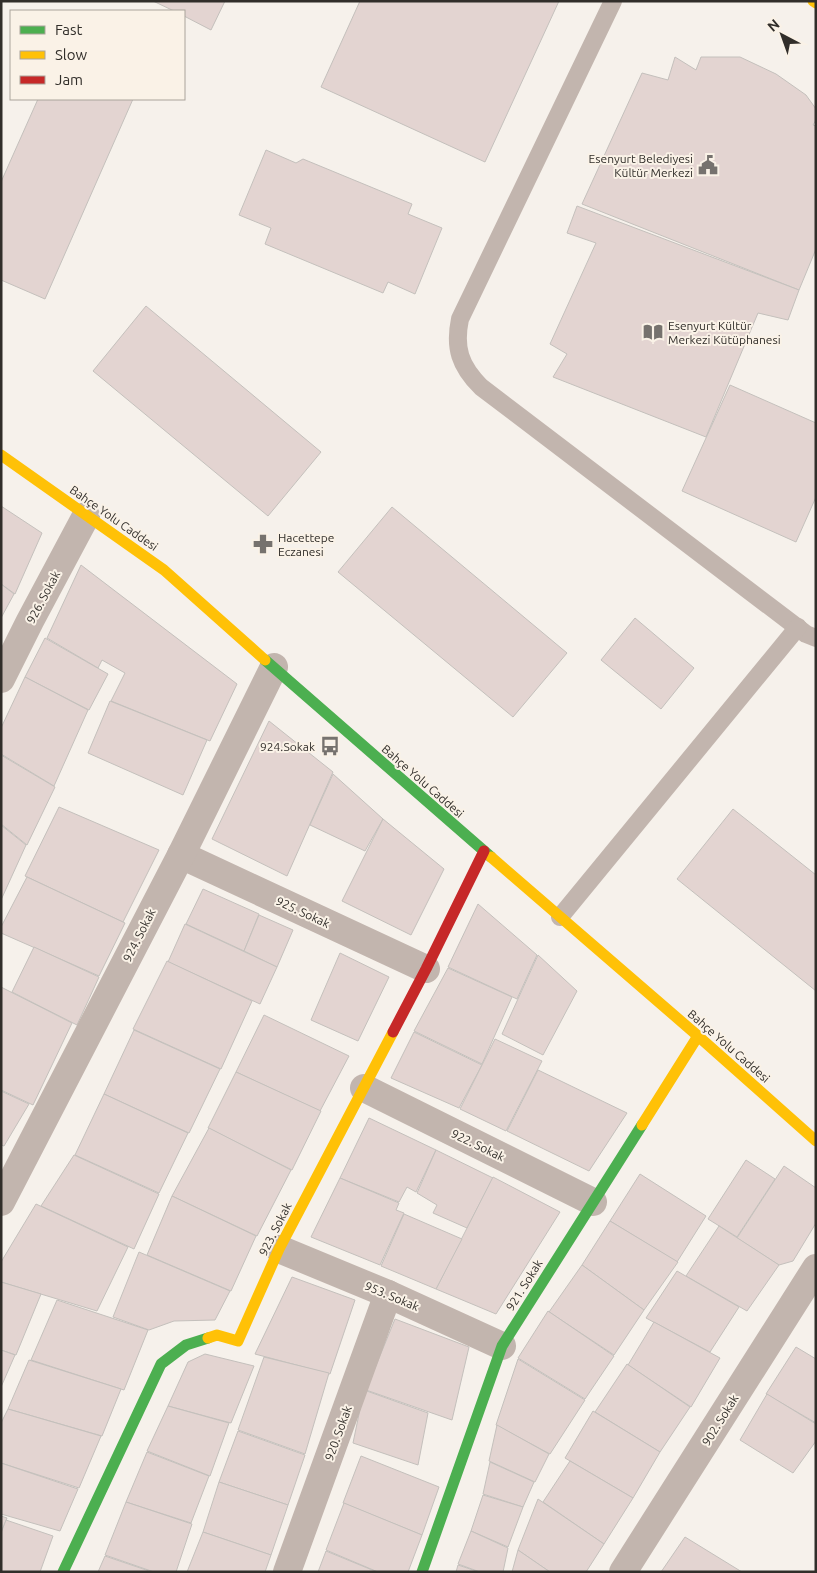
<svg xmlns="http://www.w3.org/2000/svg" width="817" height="1573" font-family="Ubuntu,sans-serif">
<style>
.building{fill:#e3d4d1;stroke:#c4c0bc}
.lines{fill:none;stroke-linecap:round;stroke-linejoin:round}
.lane{stroke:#c2b5ae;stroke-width:18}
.street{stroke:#c2b5ae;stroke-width:28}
.fast{stroke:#4caf50;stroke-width:11}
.slow{stroke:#ffc107;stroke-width:11}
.jam{stroke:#c62828;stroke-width:11}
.labels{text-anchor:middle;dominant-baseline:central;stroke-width:4;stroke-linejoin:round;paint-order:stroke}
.poi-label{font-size:12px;fill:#312e2a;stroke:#faf2e7;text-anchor:end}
.street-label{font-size:12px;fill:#312e2a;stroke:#faf2e7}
</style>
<rect width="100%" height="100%" fill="#f6f1eb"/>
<g class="building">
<polygon points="153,1 225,1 211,30 184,16 184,11 174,11"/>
<polygon points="360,1 559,1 485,162 321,87"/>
<polygon points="675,57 696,70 701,57 740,57 776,74 806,95 816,109 816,120 813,125 816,126 816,249 799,290 582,204 642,73 668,80"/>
<polygon points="38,99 133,99 45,299 1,280 1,182"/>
<polygon points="266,150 296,163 303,159 412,204 408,214 442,228 415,294 388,282 383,293 265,244 271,228 239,215"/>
<polygon points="577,206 799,290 788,320 758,313 706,437 553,377 567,354 550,344 596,243 567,233"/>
<polygon points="146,306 321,452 268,516 93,371"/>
<polygon points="730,385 816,423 816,497 796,542 682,491"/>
<polygon points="1,506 42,533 15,594 1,584"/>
<polygon points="392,507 567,653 513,717 338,572"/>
<polygon points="81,565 237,684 210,741 111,701 125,673 102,660 98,668 47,638"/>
<polygon points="1,584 14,594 1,618"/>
<polygon points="635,618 694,668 661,709 601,660"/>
<polygon points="45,638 108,674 89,710 25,677"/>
<polygon points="25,677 88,710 54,786 1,754 1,728"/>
<polygon points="110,701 207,740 183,795 88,753"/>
<polygon points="269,721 333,772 287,876 212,839"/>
<polygon points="1,755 55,787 27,845 1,824"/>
<polygon points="333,774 383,819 365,851 310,825"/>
<polygon points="59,807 159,850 123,922 25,876"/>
<polygon points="733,809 816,875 816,991 677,879"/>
<polygon points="383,819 444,869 411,935 342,901"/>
<polygon points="1,825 26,845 1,900"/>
<polygon points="27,877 125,923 99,976 1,933 1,927"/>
<polygon points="203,889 259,914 244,951 186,924"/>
<polygon points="478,904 537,955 517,999 448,967"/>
<polygon points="259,915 293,930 277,967 244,951"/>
<polygon points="185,924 277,967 260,1004 168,962"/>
<polygon points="34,947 99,977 77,1025 12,992"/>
<polygon points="340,953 389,977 358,1041 311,1020"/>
<polygon points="538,955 577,991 543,1055 502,1034"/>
<polygon points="167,961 252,1001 221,1069 133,1029"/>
<polygon points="448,968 512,997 482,1064 414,1031"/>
<polygon points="1,987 72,1023 33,1105 1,1090"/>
<polygon points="264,1015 349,1056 320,1111 236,1072"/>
<polygon points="134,1030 220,1069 189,1133 104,1094"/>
<polygon points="414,1032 482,1065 459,1108 391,1078"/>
<polygon points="495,1039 542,1061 506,1131 460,1109"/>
<polygon points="538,1070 627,1113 589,1171 507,1131"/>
<polygon points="236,1072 321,1111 292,1170 208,1128"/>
<polygon points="1,1091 29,1104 4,1146 1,1145"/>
<polygon points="104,1094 188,1133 159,1193 75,1155"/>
<polygon points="369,1118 436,1150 416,1192 407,1187 399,1202 340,1178"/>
<polygon points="209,1128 291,1170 257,1236 172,1196"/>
<polygon points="436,1150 493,1178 467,1228 433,1213 437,1205 417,1193"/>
<polygon points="74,1155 159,1194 134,1249 41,1206"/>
<polygon points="746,1160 775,1179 737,1237 708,1219"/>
<polygon points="784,1166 816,1188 816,1223 793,1261 779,1265 737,1238"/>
<polygon points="640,1174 706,1216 677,1262 610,1221"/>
<polygon points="493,1177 560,1212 496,1314 436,1289"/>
<polygon points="340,1178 399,1203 396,1210 404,1213 380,1265 311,1237"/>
<polygon points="172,1196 256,1236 231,1291 147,1255"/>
<polygon points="36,1204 128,1247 97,1311 1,1282 1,1262"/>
<polygon points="404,1214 462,1239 436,1289 381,1266"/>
<polygon points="610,1221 678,1262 644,1310 582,1265"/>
<polygon points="719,1226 779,1265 747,1311 686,1276"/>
<polygon points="139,1252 230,1291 215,1320 174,1321 149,1330 113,1317"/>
<polygon points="582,1265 644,1310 614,1355 549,1312"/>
<polygon points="677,1271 739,1307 710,1352 646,1318"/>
<polygon points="292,1277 355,1300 330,1374 255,1354"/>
<polygon points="1,1282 41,1294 16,1355 1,1350"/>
<polygon points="57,1300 148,1330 124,1390 31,1360"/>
<polygon points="548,1311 614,1356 585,1399 518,1358"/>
<polygon points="395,1319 469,1347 452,1420 366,1390"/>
<polygon points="654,1322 720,1358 691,1407 628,1365"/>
<polygon points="796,1347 816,1359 816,1423 766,1394"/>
<polygon points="1,1350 15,1355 1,1387"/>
<polygon points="205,1354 254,1366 231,1423 168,1406 188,1362"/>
<polygon points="264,1357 329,1373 305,1454 238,1430"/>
<polygon points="518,1359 585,1400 550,1454 496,1425"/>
<polygon points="29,1360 121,1389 102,1436 8,1409"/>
<polygon points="627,1364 690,1407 660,1452 595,1412"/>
<polygon points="364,1390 428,1413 418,1465 353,1443"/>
<polygon points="767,1394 816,1424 816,1441 793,1473 740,1440"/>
<polygon points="168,1406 229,1423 210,1476 147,1451"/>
<polygon points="8,1409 101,1436 79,1488 1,1463 1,1423"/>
<polygon points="593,1411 660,1452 633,1498 565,1458"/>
<polygon points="497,1425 549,1454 535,1482 489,1461"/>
<polygon points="238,1431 305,1455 288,1505 219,1482"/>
<polygon points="147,1452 209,1476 191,1523 126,1502"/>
<polygon points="361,1456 439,1487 422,1535 343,1503"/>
<polygon points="570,1461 633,1498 604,1544 543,1502"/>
<polygon points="490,1462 534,1482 523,1507 483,1494"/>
<polygon points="1,1463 78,1489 60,1531 1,1514"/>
<polygon points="219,1482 288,1505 271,1555 203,1532"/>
<polygon points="483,1495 523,1507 508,1547 471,1531"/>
<polygon points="538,1499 604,1544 586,1572 550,1572 518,1550"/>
<polygon points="126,1502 192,1524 176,1572 154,1572 105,1555"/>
<polygon points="344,1503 422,1535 408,1572 378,1572 326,1550"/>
<polygon points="1,1516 7,1518 1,1533"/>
<polygon points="6,1520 53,1536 40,1572 1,1572 1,1533"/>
<polygon points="471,1531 508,1548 503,1572 480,1572 458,1564"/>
<polygon points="203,1532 271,1555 265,1572 187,1572"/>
<polygon points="685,1537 742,1572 661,1572"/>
<polygon points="518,1550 550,1572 512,1572"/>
<polygon points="326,1551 377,1572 318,1572"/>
<polygon points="105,1556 152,1572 98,1572"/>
<polygon points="458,1565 479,1572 456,1572"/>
</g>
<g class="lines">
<g class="lane">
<path d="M613 1 460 319C454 348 460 366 481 387L806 634 816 638"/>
<polyline points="560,917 798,627"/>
</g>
<g class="street">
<polyline points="1,679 30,621 86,516"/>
<polyline points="181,855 426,969"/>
<polyline points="364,1088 593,1202"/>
<polyline points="1,1202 181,855 274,667"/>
<polyline points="279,1249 388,1294 502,1346"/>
<polyline points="287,1572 388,1294"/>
<polyline points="623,1572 816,1268"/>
</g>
<g class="fast">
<polyline points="265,660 491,857"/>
<polyline points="63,1572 161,1364 186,1345 208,1338"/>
<polyline points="422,1572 502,1346 642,1125"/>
</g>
<g class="slow">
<polyline points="813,1 816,3"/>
<polyline points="1,455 164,570 265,660"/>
<polyline points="491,857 698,1036 816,1141"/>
<polyline points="642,1125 698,1036"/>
<polyline points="208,1338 217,1335 238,1341 279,1249 393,1032"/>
</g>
<polyline class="jam" points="393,1032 426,969 484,851"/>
</g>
<defs>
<symbol id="civic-bare" viewBox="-9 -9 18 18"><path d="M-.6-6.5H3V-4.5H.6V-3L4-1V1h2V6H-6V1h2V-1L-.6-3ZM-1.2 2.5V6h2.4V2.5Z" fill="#76726e" stroke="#faf2e7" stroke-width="2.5" paint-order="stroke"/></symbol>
<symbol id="library-bare" viewBox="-9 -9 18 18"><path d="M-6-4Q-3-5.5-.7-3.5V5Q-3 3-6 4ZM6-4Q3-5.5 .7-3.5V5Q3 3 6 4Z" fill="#76726e" stroke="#faf2e7" stroke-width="2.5" paint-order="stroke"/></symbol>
<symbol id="pharmacy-bare" viewBox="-9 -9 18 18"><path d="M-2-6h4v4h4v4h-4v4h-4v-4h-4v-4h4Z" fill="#76726e" stroke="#faf2e7" stroke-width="2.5" paint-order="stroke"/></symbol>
<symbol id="bus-bare" viewBox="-9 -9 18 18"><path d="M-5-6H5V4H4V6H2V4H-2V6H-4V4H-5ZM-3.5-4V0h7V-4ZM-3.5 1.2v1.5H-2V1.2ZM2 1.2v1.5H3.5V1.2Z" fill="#76726e" stroke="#faf2e7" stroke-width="2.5" paint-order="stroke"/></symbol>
</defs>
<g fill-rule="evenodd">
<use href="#civic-bare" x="694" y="151" width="28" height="28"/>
<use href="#library-bare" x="639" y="318" width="28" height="28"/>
<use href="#pharmacy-bare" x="249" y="530" width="28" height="28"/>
<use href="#bus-bare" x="316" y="732" width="28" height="28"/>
</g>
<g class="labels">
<g class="poi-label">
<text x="693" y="158">Esenyurt Belediyesi<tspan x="693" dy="14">Kültür Merkezi</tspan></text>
<text x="668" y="325" text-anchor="start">Esenyurt Kültür<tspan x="668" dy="14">Merkezi Kütüphanesi</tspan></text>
<text x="278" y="537" text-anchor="start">Hacettepe<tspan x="278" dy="14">Eczanesi</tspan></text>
<text x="315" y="746">924.Sokak</text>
</g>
<g class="street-label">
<text transform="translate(114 518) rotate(35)">Bahçe Yolu Caddesi</text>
<text transform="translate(43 597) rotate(-62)">926. Sokak</text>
<text transform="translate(423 781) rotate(41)">Bahçe Yolu Caddesi</text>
<text transform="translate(303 912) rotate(25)">925. Sokak</text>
<text transform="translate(139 935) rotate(-63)">924. Sokak</text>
<text transform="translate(729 1046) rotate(41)">Bahçe Yolu Caddesi</text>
<text transform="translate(478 1145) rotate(26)">922. Sokak</text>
<text transform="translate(275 1229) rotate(-63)">923. Sokak</text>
<text transform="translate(524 1285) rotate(-58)">921. Sokak</text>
<text transform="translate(392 1296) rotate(23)">953. Sokak</text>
<text transform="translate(720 1420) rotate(-58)">902. Sokak</text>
<text transform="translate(338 1433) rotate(-70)">920. Sokak</text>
</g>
</g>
<rect width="817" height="1573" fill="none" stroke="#312e2a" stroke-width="5"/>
<rect x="10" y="10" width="175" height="90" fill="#faf2e7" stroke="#aaa49b"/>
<rect x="20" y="26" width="25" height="8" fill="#4caf50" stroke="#aaa49b"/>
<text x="55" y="35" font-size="15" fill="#312e2a">Fast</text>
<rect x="20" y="51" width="25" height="8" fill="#ffc107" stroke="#aaa49b"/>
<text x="55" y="60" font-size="15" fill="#312e2a">Slow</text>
<rect x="20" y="76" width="25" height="8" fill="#c62828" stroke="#aaa49b"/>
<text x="55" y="85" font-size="15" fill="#312e2a">Jam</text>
<g transform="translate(782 35) rotate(319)" stroke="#faf2e7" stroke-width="4" paint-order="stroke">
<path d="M0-4L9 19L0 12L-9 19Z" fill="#312e2a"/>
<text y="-8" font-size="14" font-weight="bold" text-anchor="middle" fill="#312e2a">N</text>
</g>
</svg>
